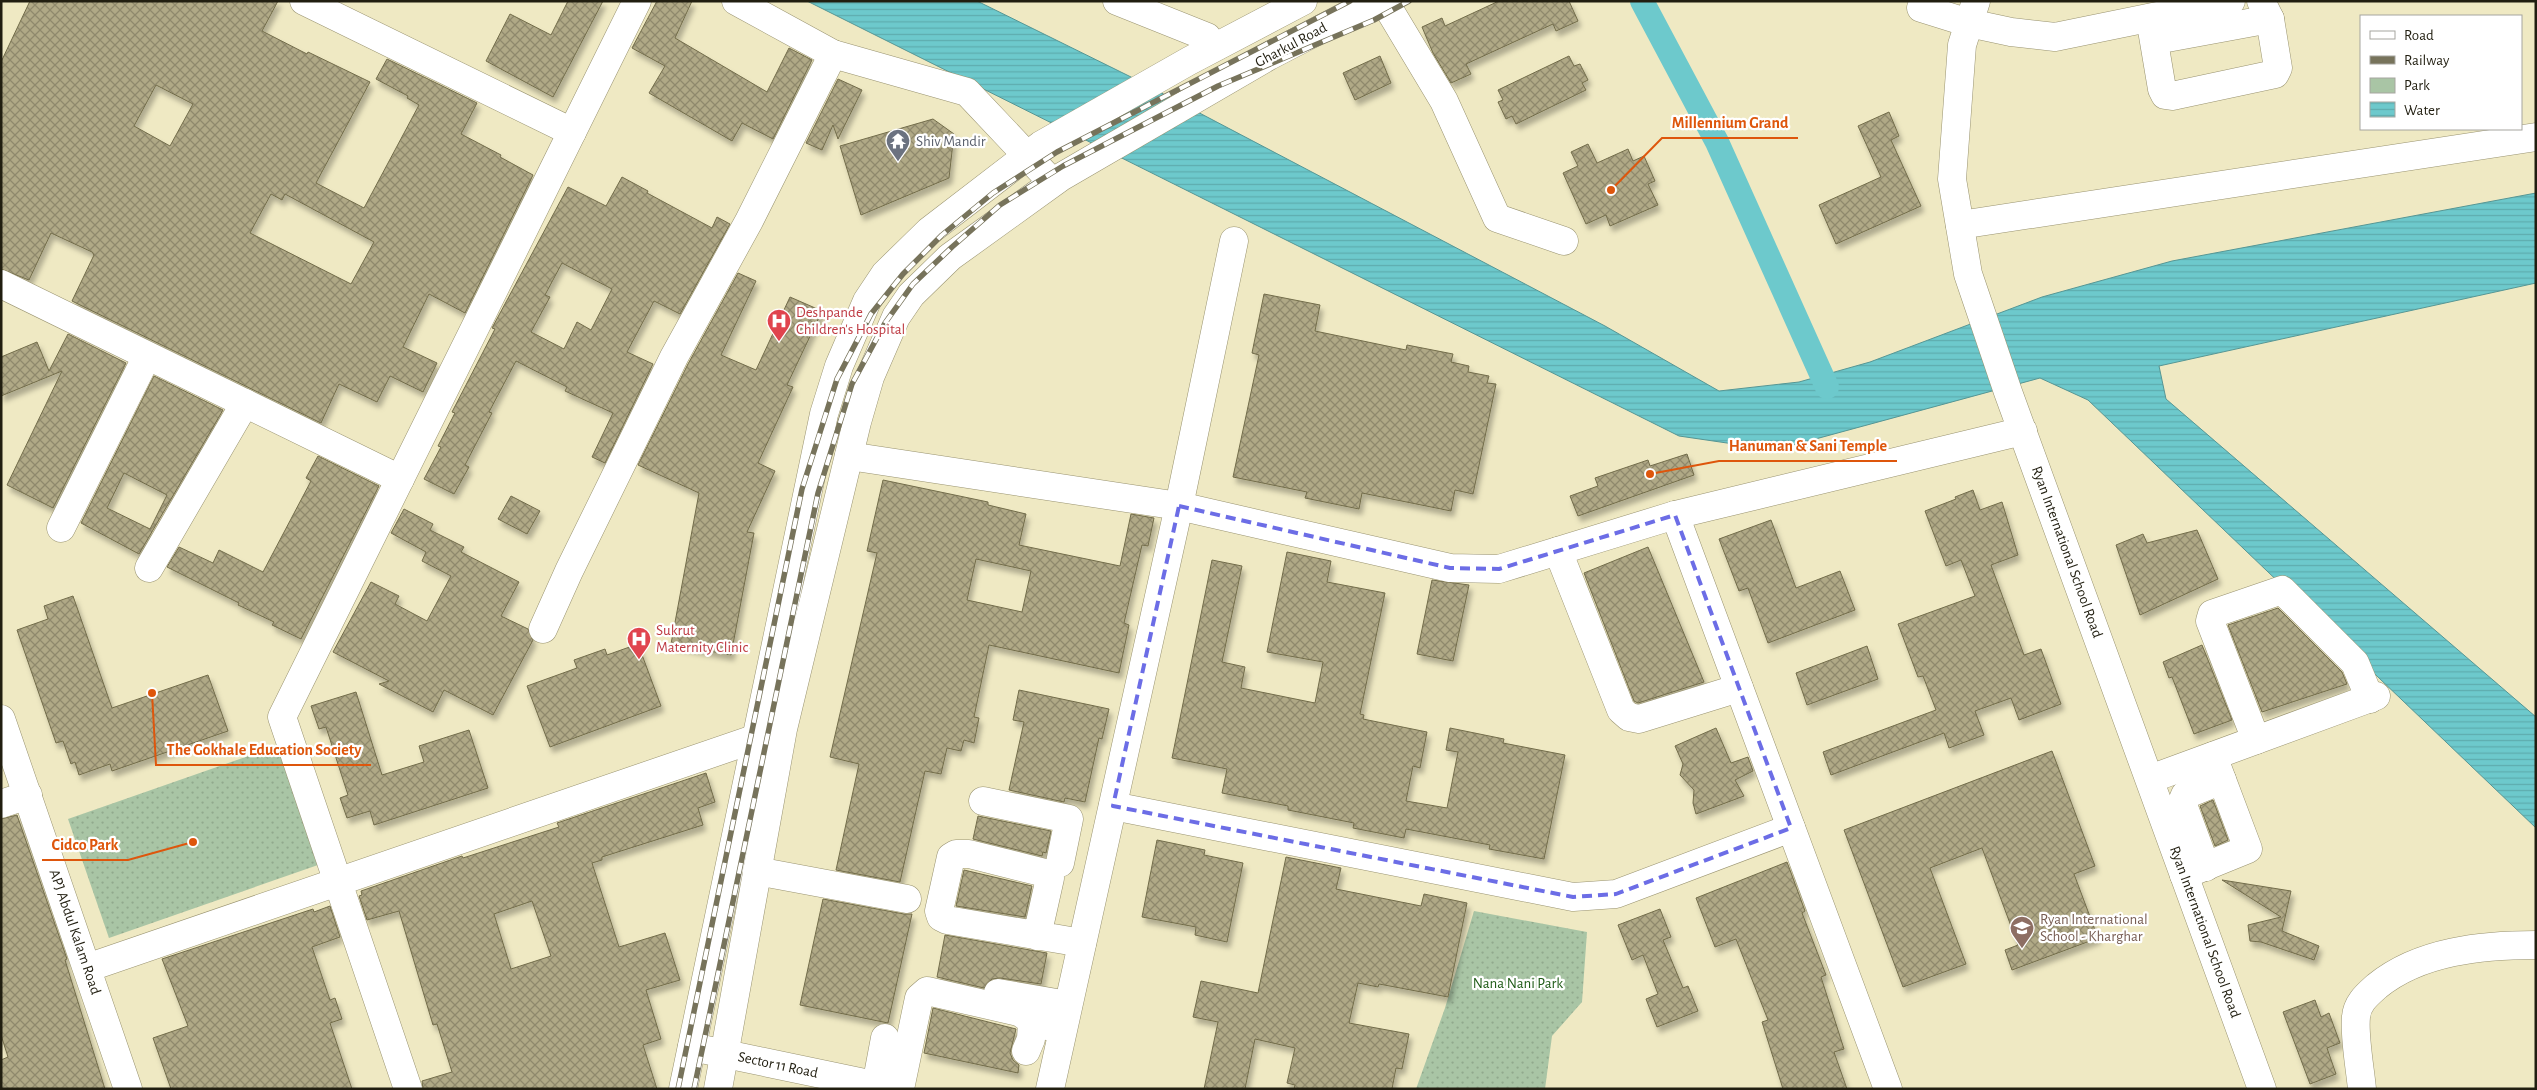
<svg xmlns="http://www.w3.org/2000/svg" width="2537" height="1090" font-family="'Alegreya Sans',sans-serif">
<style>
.green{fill:url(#green-dots)}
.water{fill:url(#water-rules);stroke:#569694}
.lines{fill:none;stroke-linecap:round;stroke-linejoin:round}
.canal{stroke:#6dc9cc;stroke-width:24}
.building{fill:url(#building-cross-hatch);stroke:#726c4a;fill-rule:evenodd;filter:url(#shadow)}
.minor-casing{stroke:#999370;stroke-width:29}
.major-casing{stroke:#999370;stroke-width:29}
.minor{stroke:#fff;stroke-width:28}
.major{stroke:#fff;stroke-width:28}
.rail-casing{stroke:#77735b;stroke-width:5.5}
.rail{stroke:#fff;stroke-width:4;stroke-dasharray:11;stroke-linecap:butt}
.marked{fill:none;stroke:#6c6de6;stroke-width:4;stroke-dasharray:10 6;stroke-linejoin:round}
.labels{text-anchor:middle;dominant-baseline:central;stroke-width:4.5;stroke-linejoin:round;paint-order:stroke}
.street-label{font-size:15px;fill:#211e10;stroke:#fff}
.worship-label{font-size:15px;fill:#5b616d;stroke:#fff;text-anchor:start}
.health-label{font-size:15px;fill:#be3a42;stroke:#fff;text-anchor:start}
.education-label{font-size:15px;fill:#785e54;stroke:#fff;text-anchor:start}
.park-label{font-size:15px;fill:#205c18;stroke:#fff}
.leader{fill:none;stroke:#de560c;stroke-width:2}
.callout-dot{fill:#de560c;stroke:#fff;stroke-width:2}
.callout-label{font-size:16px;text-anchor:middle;font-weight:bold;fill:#de560c;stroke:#fff;stroke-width:4.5;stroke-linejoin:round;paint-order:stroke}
</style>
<defs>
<pattern id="green-dots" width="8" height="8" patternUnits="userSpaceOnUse" patternTransform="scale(1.25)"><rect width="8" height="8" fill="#a9c5a5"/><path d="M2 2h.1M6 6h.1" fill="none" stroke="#91a98d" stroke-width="1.8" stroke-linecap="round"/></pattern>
<pattern id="water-rules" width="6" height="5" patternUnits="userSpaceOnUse" patternTransform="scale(1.25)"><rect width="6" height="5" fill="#6dc9cc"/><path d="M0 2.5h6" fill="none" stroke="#5eacae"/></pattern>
<pattern id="building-cross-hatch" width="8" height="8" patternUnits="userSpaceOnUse" patternTransform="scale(1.25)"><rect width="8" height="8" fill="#b0a986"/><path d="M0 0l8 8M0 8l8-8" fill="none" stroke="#8f896c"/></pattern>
<filter id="shadow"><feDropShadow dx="3" dy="5.5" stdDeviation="2.5" flood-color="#0004"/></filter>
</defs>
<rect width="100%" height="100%" fill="#efe9c3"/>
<g class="green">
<polygon points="277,746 318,865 109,938 68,819"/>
<polygon points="1474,911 1587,932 1582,1002 1552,1036 1545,1089 1416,1089 1445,1008"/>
</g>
<polygon class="water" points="807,1 977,1 1131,77 1605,326 1719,391 1799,382 1870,362 2042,297 2172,261 2536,193 2536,283 2159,366 2166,399 2536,717 2536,828 2088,400 2040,378 1775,450 1679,436"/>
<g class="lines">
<polyline class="canal" points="1642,1 1717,142 1827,387"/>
</g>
<g class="building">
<path d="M30 1H278L262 31 307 54 308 52 370 82 316 183 364 208 419 105 407 98 408 96 376 79 387 59 477 103 461 134 501 155 500 157 533 175 465 313 429 294 403 347 437 363 423 392 390 376 377 402 339 384 321 423 72 301 94 255 92 252 51 233 29 280 1 269V62ZM156 85 193 104 170 146 134 126ZM271 194 282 200 285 194 374 242 351 284 250 233Z"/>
<polygon points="568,1 603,1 553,97 486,61 510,14 551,35"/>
<polygon points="657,1 692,1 675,38 767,92 789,48 812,60 773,139 742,123 732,141 649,93 665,66 632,48"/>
<polygon points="1499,1 1569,1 1578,21 1556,31 1553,24 1466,64 1471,74 1451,83 1433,53 1422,27 1442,18 1445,26"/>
<polygon points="1380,56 1391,83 1355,100 1343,73"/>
<polygon points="1569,56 1574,66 1580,64 1588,80 1582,83 1586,90 1516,124 1512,116 1506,119 1498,102 1503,100 1498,90"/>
<polygon points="838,79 862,90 838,139 833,125 822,150 806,143"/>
<polygon points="1889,112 1899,136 1891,140 1921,206 1836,244 1819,205 1881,177 1858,126"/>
<polygon points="933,119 954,134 949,178 861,215 840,146"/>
<polygon points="1588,144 1597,163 1628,149 1633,161 1644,156 1655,181 1648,184 1658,205 1610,226 1606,215 1586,224 1563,173 1578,166 1571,152"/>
<path d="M622 177 648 191 647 193 712 228 717 217 730 224 680 314 654 301 627 352 653 364 605 463 592 457 613 413 565 391 567 387 516 361 489 412 492 413 465 465 469 467 454 494 424 479 441 447 438 446 455 413 452 412 495 329 492 328 568 187 606 206ZM562 263 612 289 591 330 577 322 564 349 531 332 550 297 545 295Z"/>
<polygon points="738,273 756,281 721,355 756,370 790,297 822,311 787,385 793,387 758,463 775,471 747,532 754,533 731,655 671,644 699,493 638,465 688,364"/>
<polygon points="1264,294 1320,305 1315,331 1406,350 1407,345 1453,354 1451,362 1469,366 1468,372 1489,376 1487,383 1496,384 1473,494 1455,490 1451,511 1362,493 1359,509 1305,498 1307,492 1233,477 1259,355 1252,353"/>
<polygon points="68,334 126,363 53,508 7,485 62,371 1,396 1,357 37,342 49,371"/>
<path d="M154 376 223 410 139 554 81 523ZM124 473 167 495 150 529 107 508Z"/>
<polygon points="1687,454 1694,475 1578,516 1570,496 1598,486 1595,478 1648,460 1650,466"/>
<polygon points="318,456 379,486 301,639 272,625 274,622 238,605 239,603 167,567 179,547 213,563 219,550 263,572 311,481 306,478"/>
<path d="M883 480 988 502V505L1026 514 1019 545 1120 566 1131 514 1154 518 1148 546 1142 545 1124 623 1129 625 1119 673 989 645 974 717 979 718 974 743 964 740 961 751 947 748 941 774 925 771 900 882 836 870 859 764 830 757 877 553 867 551ZM976 559 1031 571 1022 612 967 600Z"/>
<polygon points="1973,490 1980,510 2002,502 2018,555 1991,565 2024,655 2041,649 2061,704 2019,720 2011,698 1975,711 1984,735 1949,748 1944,733 1831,775 1823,752 1936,710 1923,676 1918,677 1898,624 1975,596 1961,560 1946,566 1925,511 1956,499 1955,497"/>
<polygon points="511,496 540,511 527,534 498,519"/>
<polygon points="404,509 433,524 430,530 464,547 461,552 519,582 501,616 528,629 533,640 493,715 444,690 433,712 379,684 389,681 333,652 371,582 399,596 395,604 427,621 451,576 422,561 426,552 391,533"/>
<polygon points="1771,520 1796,588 1840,571 1855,610 1768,643 1748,588 1739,591 1719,539"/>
<polygon points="2197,530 2218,579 2140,615 2116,545 2143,534 2147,543"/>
<polygon points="1648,547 1704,682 1638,703 1634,701 1584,573"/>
<polygon points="1287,552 1331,561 1327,582 1385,593 1360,714 1364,715 1363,719 1427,732 1420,768 1413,766 1406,801 1447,808 1458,752 1446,750 1450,728 1504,739 1503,743 1565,755 1544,859 1489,849 1490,845 1406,829 1404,838 1353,828 1354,823 1288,810 1288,806 1222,793 1227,769 1172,758 1212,560 1242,566 1222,662 1245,667 1241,688 1315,703 1323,662 1267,652"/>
<polygon points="1432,580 1469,585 1453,661 1417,654"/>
<polygon points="73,596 112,708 208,675 228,731 112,771 110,764 79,775 75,762 71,764 63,741 56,743 17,630 48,619 44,606"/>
<polygon points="2278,608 2342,672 2347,684 2262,712 2228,625"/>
<polygon points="638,644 661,706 550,747 527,686 577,668 574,660 605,649 607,655"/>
<polygon points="2202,645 2232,720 2194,734 2172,677 2169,678 2163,662"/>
<polygon points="1867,646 1878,679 1807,705 1796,673"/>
<polygon points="1019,690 1109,709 1102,739 1099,738 1085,802 1065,798 1064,802 1009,790 1024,722 1013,720"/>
<polygon points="356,692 382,775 424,762 419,746 469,730 488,788 374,825 370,811 347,818 340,798 348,795 326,727 319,729 311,706"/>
<polygon points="1716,728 1731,763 1748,757 1753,771 1735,780 1744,796 1696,814 1693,803 1694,790 1680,775 1683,764 1675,746"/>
<polygon points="2052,751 2095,866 2074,874 2098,938 2012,970 2005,950 2018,945 1982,848 1930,868 1966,964 1903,987 1844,830"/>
<path d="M706 773 715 802 698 808 703 825 602 857V860L592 863 619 947 665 933 680 980 646 990 661 1039 643 1045 657 1089H423L422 1081 452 1072 437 1024 433 1025 399 911 367 920 359 896 362 895 361 891 462 856 463 858 559 827 557 823ZM532 901 551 956 511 969 494 914Z"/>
<polygon points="2213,800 2228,840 2215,846 2200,806"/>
<polygon points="17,815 67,959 65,960 105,1089 1,1089 1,1060 8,1057 1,1035 1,819"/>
<polygon points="978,816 1051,831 1046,853 1043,852 1042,856 973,839"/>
<polygon points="1157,840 1205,850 1204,855 1243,863 1227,942 1195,935 1196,927 1142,917"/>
<polygon points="1286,857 1341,868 1336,889 1421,906 1424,894 1467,903 1448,997 1379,984 1378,987 1358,983 1349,1023 1409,1034 1402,1069 1396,1068 1392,1089 1294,1089 1295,1085 1287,1083 1295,1048 1255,1039 1245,1089 1204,1089 1218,1022 1193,1017 1201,981 1258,993"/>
<polygon points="1787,862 1805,911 1802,913 1826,975 1821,977 1844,1049 1834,1052 1847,1089 1783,1089 1762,1022 1768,1020 1736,939 1715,947 1696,898"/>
<polygon points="964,870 1032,886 1025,917 956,906"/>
<polygon points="2222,880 2291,891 2282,931 2319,946 2314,960 2261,942 2250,941 2248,925 2281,917"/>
<polygon points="823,899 904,914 912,914 888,1023 800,1005"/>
<polygon points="330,906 340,937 312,947 330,1000 335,998 342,1019 330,1023 352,1089 171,1089 153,1038 188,1026 162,959 313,909 314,912"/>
<polygon points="1660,909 1671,937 1663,940 1683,988 1688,986 1698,1011 1657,1027 1646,999 1658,994 1643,955 1632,960 1618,925"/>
<polygon points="945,935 1047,953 1041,984 1000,978 992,979 984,988 937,977"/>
<polygon points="2315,1000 2321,1017 2329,1013 2340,1043 2327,1048 2336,1074 2310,1084 2283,1012"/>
<polygon points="933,1008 1016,1029 1010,1053 1013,1060 1019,1065 1018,1073 924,1053"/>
</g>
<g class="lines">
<defs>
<g id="minor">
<polyline points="304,1 572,132"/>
<polyline points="736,1 833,54 967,92 1052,182"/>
<polyline points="1117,1 1207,37"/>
<polyline points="1384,1 1444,101 1497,218 1564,241"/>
<polyline points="1976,1 1962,45 1952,179 1968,274 2008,392 2262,1089"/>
<polyline points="1921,8 1969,23 2011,32 2055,37 2231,1"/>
<polyline points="2150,18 2162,89 2165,95 2172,96 2275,74 2278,68 2270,19 2261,1"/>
<polyline points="2156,40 2270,19"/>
<polyline points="1960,225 2536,137"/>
<polyline points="1,284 400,479"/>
<polyline points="849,456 1179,506 1450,568 1499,569 1675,515 2023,431"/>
<polyline points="1675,515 1888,1089"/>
<polyline points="61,528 147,356"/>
<polyline points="1558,551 1621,710 1629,717 1639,719 1739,688"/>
<polyline points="149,568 245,403"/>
<polyline points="543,629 569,571 674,357 749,221 833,54"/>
<polyline points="1,719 128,1089"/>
<polyline points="2256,740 2210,621 2212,614 2282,590 2355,663 2370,699"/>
<polyline points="2150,779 2376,696"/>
<polyline points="983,801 1069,819 1060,863"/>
<polyline points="1,804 28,795"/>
<polyline points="1113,806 1573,897 1616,894 1791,828"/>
<polyline points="2206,867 2182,802 2185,795 2222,780"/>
<polyline points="757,871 907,899"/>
<polyline points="2184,875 2248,849 2213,756"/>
<polyline points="1037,936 1050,878 1049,874 969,854 956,854 951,857 939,911 941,917 947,920 1082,943"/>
<polyline points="87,968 777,731"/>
<polyline points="998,993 1068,1005"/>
<polyline points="692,1047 893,1089"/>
<polyline points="1026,1051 1031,1039 1032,1021"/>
<polyline points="876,1086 885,1038"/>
<polyline points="408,1089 282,717 637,1"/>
<polyline points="900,1089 919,998 927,991 1019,1012 1038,1024 1062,1029"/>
<polyline points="1050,1089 1179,506 1234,241"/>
<path d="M2362 1089C2360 1068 2354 1036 2356 1017 2357 1003 2367 995 2377 986 2420 951 2482 945 2536 945"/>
</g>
<g id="major">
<polyline points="683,1089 824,414 839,366 867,301 885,274 929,231 1041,145 1189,61 1303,1"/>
<polyline points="718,1089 783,729 857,422 870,377 896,317 911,295 950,257 1061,177 1269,56 1375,1"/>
</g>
</defs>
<use href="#minor" class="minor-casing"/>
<use href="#major" class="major-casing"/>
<use href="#minor" class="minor"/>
<use href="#major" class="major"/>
<defs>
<g id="rail">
<polyline points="678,1089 802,489 837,379 871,314 903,274 942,235 993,193 1057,152 1350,1"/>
<polyline points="694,1089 818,493 852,384 885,323 913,284 952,247 1000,205 1063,166 1218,86 1374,20 1409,1"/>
</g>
</defs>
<use href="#rail" class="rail-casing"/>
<use href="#rail" class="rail"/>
</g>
<path class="marked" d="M1179 506 1450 568 1499 569 1675 515 1791 828 1616 894 1573 897 1113 806Z"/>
<defs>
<symbol id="temple-pin" viewBox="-11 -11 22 30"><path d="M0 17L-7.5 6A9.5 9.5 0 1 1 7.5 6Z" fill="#6b7280" stroke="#fff"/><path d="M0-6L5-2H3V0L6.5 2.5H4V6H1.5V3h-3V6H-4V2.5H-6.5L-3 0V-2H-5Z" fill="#fff"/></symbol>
<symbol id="hospital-pin" viewBox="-11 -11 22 30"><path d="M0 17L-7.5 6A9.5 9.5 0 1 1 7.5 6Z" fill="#e0444e" stroke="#fff"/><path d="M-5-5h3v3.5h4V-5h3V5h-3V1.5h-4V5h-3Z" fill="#fff"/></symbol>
<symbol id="school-pin" viewBox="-11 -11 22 30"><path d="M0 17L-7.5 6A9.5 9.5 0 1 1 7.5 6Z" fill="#8d6e63" stroke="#fff"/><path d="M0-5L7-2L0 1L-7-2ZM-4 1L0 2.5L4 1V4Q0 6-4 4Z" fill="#fff"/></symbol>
</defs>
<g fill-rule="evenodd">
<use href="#temple-pin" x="884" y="127" width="28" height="38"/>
<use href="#hospital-pin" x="765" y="307" width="28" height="38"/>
<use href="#hospital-pin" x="625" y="625" width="28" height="38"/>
<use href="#school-pin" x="2008" y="914" width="28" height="38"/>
</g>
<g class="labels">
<g class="street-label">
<text transform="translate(1291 45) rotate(-28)">Gharkul Road</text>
<text transform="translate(2067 552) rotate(70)">Ryan International School Road</text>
<text transform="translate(75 932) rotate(71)">APJ Abdul Kalam Road</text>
<text transform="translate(2205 932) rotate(70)">Ryan International School Road</text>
<text transform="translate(778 1065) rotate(12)">Sector 11 Road</text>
</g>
<g class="worship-label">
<text x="916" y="141">Shiv Mandir</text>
</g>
<g class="health-label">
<text x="796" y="312">Deshpande<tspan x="796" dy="17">Children's Hospital</tspan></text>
<text x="656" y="630">Sukrut<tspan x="656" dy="17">Maternity Clinic</tspan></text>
</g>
<g class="education-label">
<text x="2040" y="919">Ryan International<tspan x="2040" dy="17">School - Kharghar</tspan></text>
</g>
<g class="park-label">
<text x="1518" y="983">Nana Nani Park</text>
</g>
</g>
<path class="leader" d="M1611 190L1662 138H1798M1650 474L1719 461H1897M152 693L156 765H371M193 842L128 860H42"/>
<g class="callout-dot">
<circle cx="1611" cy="190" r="5"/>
<circle cx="1650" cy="474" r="5"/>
<circle cx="152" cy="693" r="5"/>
<circle cx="193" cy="842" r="5"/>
</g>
<g class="callout-label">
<text x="1730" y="128">Millennium Grand</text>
<text x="1808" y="451">Hanuman &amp; Sani Temple</text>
<text x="264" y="755">The Gokhale Education Society</text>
<text x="85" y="850">Cidco Park</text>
</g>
<rect width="2537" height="1090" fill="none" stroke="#211e10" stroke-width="5"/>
<rect x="2360" y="15" width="162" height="115" fill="#ffffff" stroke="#a6a59f"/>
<rect x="2370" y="31" width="25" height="8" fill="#ffffff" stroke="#a6a59f"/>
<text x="2404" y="40" font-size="15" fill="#211e10">Road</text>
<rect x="2370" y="56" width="25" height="8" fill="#77735b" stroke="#a6a59f"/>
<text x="2404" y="65" font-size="15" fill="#211e10">Railway</text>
<rect x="2370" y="78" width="25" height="15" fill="#a9c5a5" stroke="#a6a59f"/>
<text x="2404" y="90" font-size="15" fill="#211e10">Park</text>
<rect x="2370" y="102" width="25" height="15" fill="url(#water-rules)" stroke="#a6a59f"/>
<text x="2404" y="115" font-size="15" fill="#211e10">Water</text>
</svg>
